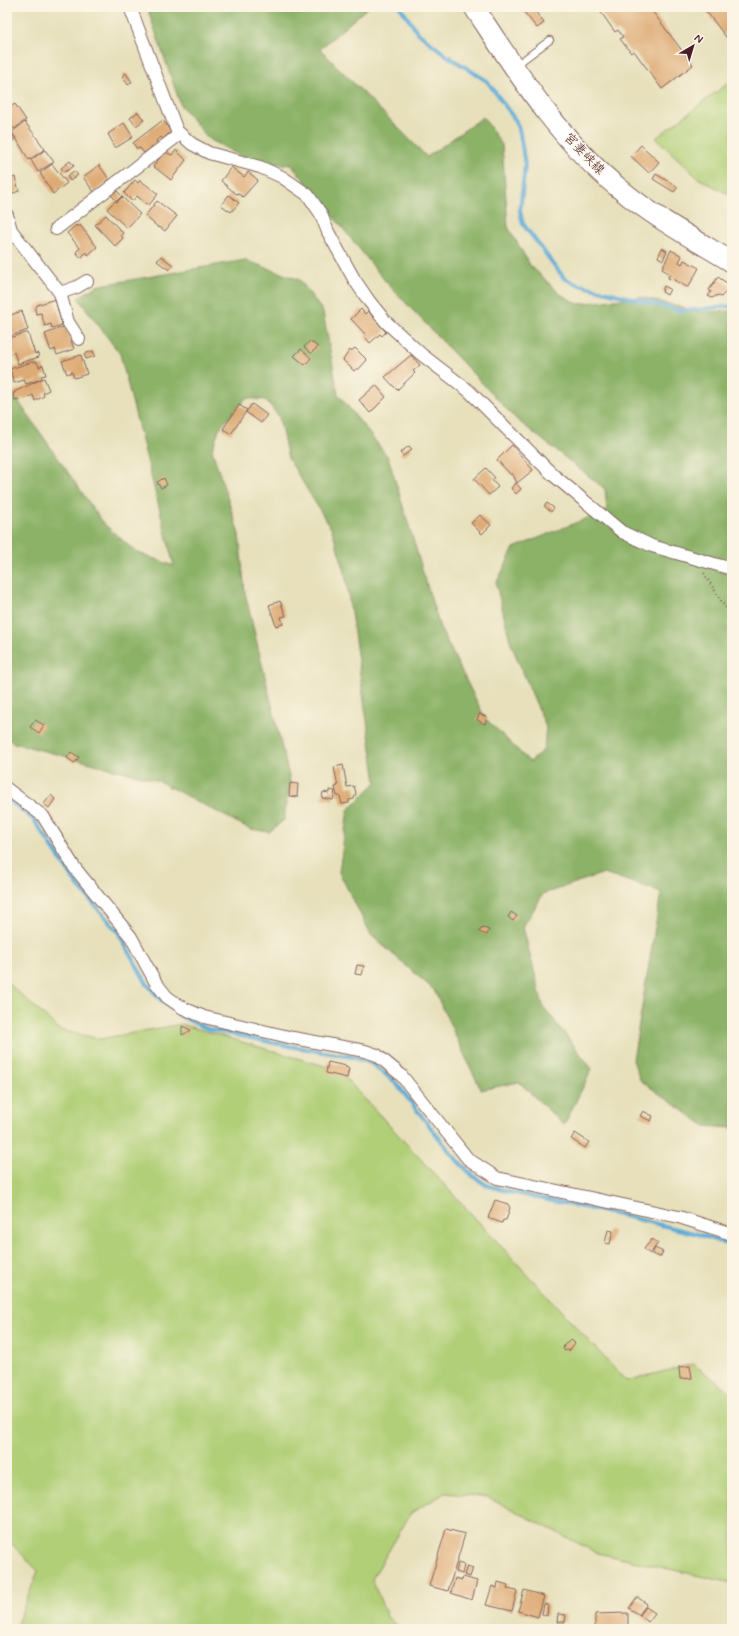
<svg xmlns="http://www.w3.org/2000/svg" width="739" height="1636" font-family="Mynerve,'Klee One',sans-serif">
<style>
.green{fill:#b0cf77;stroke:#7d7751}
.forest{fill:#8cb268;stroke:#6b684a}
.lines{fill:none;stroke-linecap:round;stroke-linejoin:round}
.stream{stroke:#5eabd7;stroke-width:4}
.building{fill:#deab76}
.service-casing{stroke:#81635d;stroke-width:8}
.minor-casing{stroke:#81635d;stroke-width:14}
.primary-casing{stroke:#81635d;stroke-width:22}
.path{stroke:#81635d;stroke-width:2.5;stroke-dasharray:1 3;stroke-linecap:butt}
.service{stroke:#fff;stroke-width:6}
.minor{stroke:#fff;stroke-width:12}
.primary{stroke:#fff;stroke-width:20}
.labels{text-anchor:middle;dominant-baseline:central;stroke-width:3;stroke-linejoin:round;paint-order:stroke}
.street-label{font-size:13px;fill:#4a1f2b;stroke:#fcf5e5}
</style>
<rect width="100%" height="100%" fill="#fcf5e5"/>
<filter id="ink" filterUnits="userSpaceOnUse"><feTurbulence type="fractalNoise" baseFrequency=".025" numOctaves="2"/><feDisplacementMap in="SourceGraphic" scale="8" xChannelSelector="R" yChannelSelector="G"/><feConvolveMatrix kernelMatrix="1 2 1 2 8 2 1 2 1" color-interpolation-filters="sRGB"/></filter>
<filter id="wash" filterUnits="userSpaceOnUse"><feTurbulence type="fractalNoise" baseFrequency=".012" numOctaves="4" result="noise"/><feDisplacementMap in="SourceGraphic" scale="16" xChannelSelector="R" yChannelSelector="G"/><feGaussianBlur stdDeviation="0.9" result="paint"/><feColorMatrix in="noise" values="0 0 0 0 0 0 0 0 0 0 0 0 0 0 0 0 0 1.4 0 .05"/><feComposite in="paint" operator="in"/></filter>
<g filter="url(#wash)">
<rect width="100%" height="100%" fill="#e7e0bb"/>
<g class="green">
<polygon points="732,80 732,196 698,178 656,138"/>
<polygon points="7,982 60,1030 100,1039 181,1024 338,1070 626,1381 693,1364 732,1393 732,1583 597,1553 488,1497 445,1493 411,1513 372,1579 387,1617 401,1629 15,1629 38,1571 7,1539"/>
</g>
<polygon class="forest" points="147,7 368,7 320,49 427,157 483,117 502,145 508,227 530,265 560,294 578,304 641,297 701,312 732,311 732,1128 705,1126 640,1080 633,1060 661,892 604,873 543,894 523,927 543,1006 592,1069 564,1125 519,1082 481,1090 434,990 371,935 339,872 348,810 376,782 345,572 332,530 288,458 279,417 266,400 246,398 219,429 212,450 239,534 245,593 290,781 284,820 269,832 250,829 156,780 14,743 7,738 7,385 104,524 136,552 174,566 120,354 78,298 96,286 245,260 300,280 323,312 338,394 388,457 440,628 485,718 530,762 544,749 546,727 511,644 496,584 514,548 607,510 605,489 516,419 386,282 292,165 250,161 209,139 181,106"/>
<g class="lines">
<g class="stream">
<polyline points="400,7 418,33 446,55 487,81 516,121 520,133 525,165 520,211 523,224 564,278 576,284 681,311 732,306"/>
<polyline points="7,799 34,820 78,886 118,932 147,984 162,1001 175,1012 190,1021 208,1029 289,1046 353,1057 372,1064 395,1082 454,1157 472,1175 486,1185 510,1192 620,1215 698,1234 732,1246"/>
</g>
</g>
<g id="blocks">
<g class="building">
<polygon points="520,7 532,7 544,23 537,28"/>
<polygon points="600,7 649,7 693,65 662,89 634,51 631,53 620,39 623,37 618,30 615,32 600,11 602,10"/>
<polygon points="703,7 732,7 732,45"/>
<polygon points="126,73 132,82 128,85 122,76"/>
<polygon points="15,104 26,120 14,129 7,119 7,109"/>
<polygon points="138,112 144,120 136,126 130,118"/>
<polygon points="163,120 171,132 163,139 161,137 156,141 158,144 144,153 140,148 137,149 133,143"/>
<polygon points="25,122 45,149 29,160 12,132"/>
<polygon points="124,123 133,137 117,147 114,147 112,144 113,143 108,134"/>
<polygon points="9,131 15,139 8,144 7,132"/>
<polygon points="641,145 659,162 649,173 631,156"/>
<polygon points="45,150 54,162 38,172 31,160"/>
<polygon points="176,150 186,160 171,180 153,166 165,152 172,155"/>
<polygon points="70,161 74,166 65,172 61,168"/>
<polygon points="52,164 67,183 53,194 40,173"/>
<polygon points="99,165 109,179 105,182 106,183 94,192 83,177"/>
<polygon points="231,167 244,177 248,172 258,180 243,197 237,193 236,194 221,181"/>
<polygon points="74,171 78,175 70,181 67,176"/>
<polygon points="656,174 678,187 674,192 653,179"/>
<polygon points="15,177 19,191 11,194 7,180"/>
<polygon points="135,180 138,183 140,180 158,194 149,205 147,203 146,204 137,196 132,201 124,193"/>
<polygon points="116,190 122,196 117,201 111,195"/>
<polygon points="229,195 239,203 231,212 221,205"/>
<polygon points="122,197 140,214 127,228 107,209 115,201 117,202"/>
<polygon points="157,201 177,216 165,231 160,227 159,228 145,216"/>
<polygon points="106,215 123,233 121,235 123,238 115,246 95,225"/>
<polygon points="76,225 77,227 80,225 97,247 88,255 86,252 81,258 76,252 80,248 67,233"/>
<polygon points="662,248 667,251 663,260 658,257"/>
<polygon points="671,250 682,256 679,262 682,264 684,260 699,268 689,286 687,287 674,280 674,278 672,280 668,278 670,274 662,269"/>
<polygon points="161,256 173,265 169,270 157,261"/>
<polygon points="718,277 731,286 721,297 718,295 712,298 708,296 711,292 709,290"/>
<polygon points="664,286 670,289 667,295 662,292"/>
<polygon points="55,299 62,325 52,328 51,324 45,326 41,313 36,314 35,309 37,305"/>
<polygon points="361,309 365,314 368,311 386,332 382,336 380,334 370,343 365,337 366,335 351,319"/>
<polygon points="22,311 28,330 7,337 7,325 11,323 8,316"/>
<polygon points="66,326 74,349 57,355 55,349 51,351 45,334"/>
<polygon points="25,333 28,333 35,354 38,353 39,357 18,364 14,352 7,356 7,339"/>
<polygon points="310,341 318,347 311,353 304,347"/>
<polygon points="355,348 367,360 358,370 357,368 354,371 343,360 350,350 351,351"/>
<polygon points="301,349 311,358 305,365 294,356"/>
<polygon points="93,351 95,356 86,359 84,354"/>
<polygon points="81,355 87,374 74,378 72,372 67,374 62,361"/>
<polygon points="411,355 420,365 413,371 415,373 397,390 385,377"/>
<polygon points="32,362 37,362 39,367 43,365 46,375 41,376 42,379 26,384 24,380 14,383 10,369"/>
<polygon points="44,378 49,390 43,393 44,396 35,401 33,395 19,401 18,399 15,400 13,394 15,393 14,392"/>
<polygon points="376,385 386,397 370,413 359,400"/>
<polygon points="252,404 267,415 261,423 246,412"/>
<polygon points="239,405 247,410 231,434 223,429"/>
<polygon points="512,445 533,470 517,483 512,473 511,475 497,460"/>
<polygon points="409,446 412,449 403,456 400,453"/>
<polygon points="486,468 495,478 492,480 498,487 489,495 474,479"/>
<polygon points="164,478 167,485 161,488 157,482"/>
<polygon points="516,483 521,489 516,494 511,488"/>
<polygon points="547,503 554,508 551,512 544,506"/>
<polygon points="480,515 491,525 482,534 471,523"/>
<polygon points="280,601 286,616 281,617 283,624 276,626 269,605"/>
<polygon points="479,714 487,717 485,724 477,720"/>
<polygon points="35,720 44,725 39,733 30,727"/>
<polygon points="71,752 79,757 75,763 67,758"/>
<polygon points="343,765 347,787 354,786 356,793 354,799 349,800 349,803 342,804 340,796 337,796 335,787 338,786 334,767"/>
<polygon points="290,783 298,784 297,797 289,796"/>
<polygon points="329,790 335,791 333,800 322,798 323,792 329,793"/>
<polygon points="51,795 55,799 49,808 44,804"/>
<polygon points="511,912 517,916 513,921 508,917"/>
<polygon points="482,927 489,930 487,935 479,932"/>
<polygon points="357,965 364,966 362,975 355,974"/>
<polygon points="182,1026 191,1030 190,1031 182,1035"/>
<polygon points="328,1062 346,1066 345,1067 349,1068 347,1078 326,1073"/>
<polygon points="643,1111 653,1116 651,1121 640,1116"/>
<polygon points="575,1133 589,1142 585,1148 571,1139"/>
<polygon points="495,1200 508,1204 510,1208 506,1220 503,1220 502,1223 488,1218"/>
<polygon points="608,1230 613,1231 610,1244 605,1243"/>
<polygon points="652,1239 658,1243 650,1254 644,1249"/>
<polygon points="655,1248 663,1252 660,1257 652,1254"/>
<polygon points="571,1340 575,1343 569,1351 567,1350 565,1351 563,1349 564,1347 563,1346"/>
<polygon points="690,1366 692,1378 680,1379 679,1367"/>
<polygon points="446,1529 465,1534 448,1591 429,1586"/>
<polygon points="458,1563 464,1565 462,1574 456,1572"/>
<polygon points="467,1566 473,1568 470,1577 464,1575"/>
<polygon points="463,1577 477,1581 472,1600 451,1593 455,1578 462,1580"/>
<polygon points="498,1582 508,1585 507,1589 517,1591 512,1611 486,1605 492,1586 497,1588"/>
<polygon points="524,1590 544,1596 538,1617 518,1611"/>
<polygon points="637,1597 647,1604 639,1615 629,1608"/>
<polygon points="544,1604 548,1605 547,1616 542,1614"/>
<polygon points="646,1607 655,1613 648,1622 640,1615"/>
<polygon points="628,1613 628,1626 624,1626 624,1629 595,1629 595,1614"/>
<polygon points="558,1614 566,1615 565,1622 557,1622"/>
</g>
</g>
</g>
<g filter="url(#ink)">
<use href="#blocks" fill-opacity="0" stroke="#81635d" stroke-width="1"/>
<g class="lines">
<defs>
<polyline id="service" points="515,66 550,40"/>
<g id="minor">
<polyline points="130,7 177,131 192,144 209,153 260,167 282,177 308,195 321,214 328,232 354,279 369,301 386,322 421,354 469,391 552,474 622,532 652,546 732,569"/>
<polyline points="7,215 11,230 60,293 68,322 79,339"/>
<polyline points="56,229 180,134"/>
<polyline points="60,293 77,287 87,281"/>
<polyline points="7,789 43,816 74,867 131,937 156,983 167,997 183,1008 204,1017 293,1038 365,1051 377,1055 401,1075 468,1159 497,1178 679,1217 732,1234"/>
</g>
<path id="primary" d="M474 7C517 72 559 140 620 189 655 218 694 239 732 262"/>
</defs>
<use href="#service" class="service-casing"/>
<use href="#minor" class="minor-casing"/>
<use href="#primary" class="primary-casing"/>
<polyline class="path" points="704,573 725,607 732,611"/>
<use href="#service" class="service"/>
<use href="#minor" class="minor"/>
<use href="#primary" class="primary"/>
</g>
</g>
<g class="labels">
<g class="street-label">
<text transform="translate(584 154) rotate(46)">宮妻峡線</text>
</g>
</g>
<rect width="739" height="1636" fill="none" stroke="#fcf5e5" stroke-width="24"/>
<g transform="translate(693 46) rotate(38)" stroke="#fcf5e5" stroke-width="3" paint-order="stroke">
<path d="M0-3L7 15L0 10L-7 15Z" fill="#4a1f2b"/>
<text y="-6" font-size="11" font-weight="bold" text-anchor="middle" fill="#4a1f2b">N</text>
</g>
</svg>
